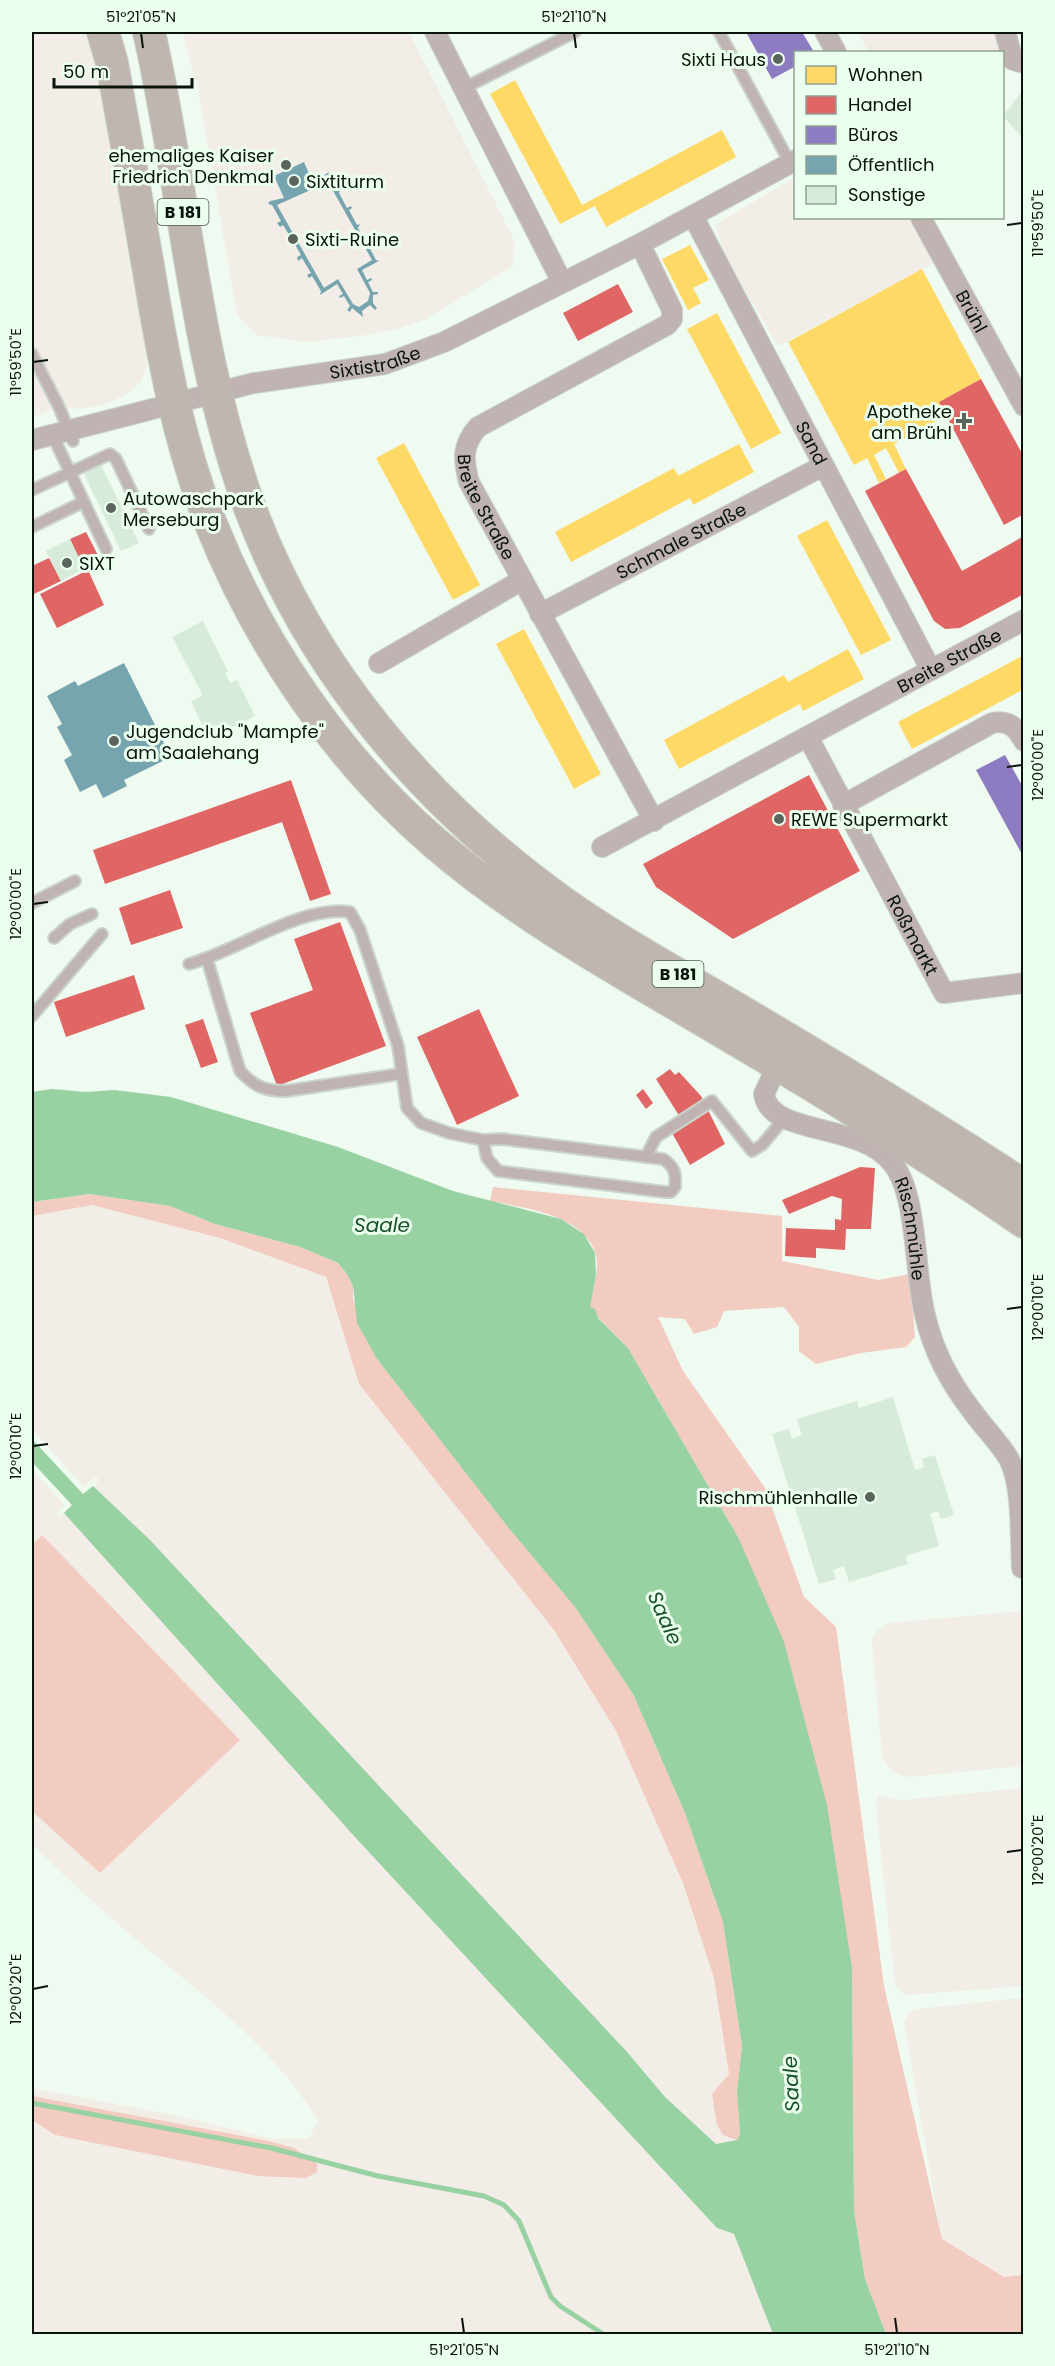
<svg xmlns="http://www.w3.org/2000/svg" width="1055" height="2366" font-family="Poppins,sans-serif">
<style>
.green{fill:#f2ede7}
.forest{fill:#f2cbc1}
.water{fill:#98d2a2}
.homes{fill:#ffd966}
.shops{fill:#e06666}
.offices{fill:#8e7cc3}
.public{fill:#76a5af;fill-rule:evenodd}
.lines{fill:none;stroke-linecap:round;stroke-linejoin:round}
.stream{stroke:#98d2a2;stroke-width:5}
.building{fill:#d6ebd9}
.lane-casing{stroke:#cbd4cc;stroke-width:14}
.street-casing{stroke:#cbd4cc;stroke-width:22}
.primary-casing{stroke:#cbd4cc;stroke-width:34}
.lane{stroke:#bfb4b1;stroke-width:10}
.street{stroke:#bfb4b1;stroke-width:20}
.primary{stroke:#bfb6b0;stroke-width:32}
.ticks{fill:none;stroke:#0a130c;stroke-width:2}
.poi-dot{fill:#5a645c;stroke:#eaffed;stroke-width:2}
.labels{text-anchor:middle;dominant-baseline:central;stroke-width:6;stroke-linejoin:round;paint-order:stroke}
.shield{fill:#eaffed;stroke:#4d5a50;stroke-width:1.5}
.shield-label{font-size:16px;font-weight:bold;fill:#0a130c}
.poi-label{font-size:18px;fill:#0a130c;stroke:#eaffed;text-anchor:start}
.street-label{font-size:18px;fill:#0a130c;stroke:#eaffed}
.water-label{font-size:20px;font-style:italic;fill:#195128;stroke:#eaffed}
.neatline{fill:none;stroke:#0a130c;stroke-width:2}
.ticks-label{font-size:15px;text-anchor:middle;fill:#0a130c}
</style>
<rect width="100%" height="100%" fill="#effaf0"/>
<g class="green">
<path d="M32 32H87C107 112 118 194 132 275 137 301 153 350 144 375 135 398 86 414 64 407L32 347Z"/>
<polygon points="182,32 409,32 514,240 513,266 426,319 397,329 366,335 308,342 256,335 237,315 198,88"/>
<polygon points="857,32 996,32 1002,52 869,52"/>
<polygon points="795,177 796,218 911,218 936,262 778,346 724,254 716,224"/>
<polygon points="32,362 53,405 49,411 32,417"/>
<polygon points="92,1205 220,1238 325,1277 359,1384 554,1630 616,1731 683,1883 714,1978 729,2074 712,2094 723,2135 737,2140 716,2144 665,2097 628,2053 149,1540 94,1487 99,1480 96,1476 84,1487 32,1429 32,1216"/>
<path d="M32 1470 65 1505 57 1513 60 1517 64 1513 354 1836 717 2228 734 2234 773 2334H32V2120L55 2135 114 2146 317 2172V2164L294 2148 269 2141 32 2096V2088L179 2116 274 2139 309 2138 318 2121C267 2037 188 1985 116 1922 87 1897 59 1871 32 1844V1811L100 1873 42 1535 32 1545Z"/>
<path d="M1023 1611V1766L907 1777C893 1774 887 1769 882 1756L872 1640C876 1631 880 1627 890 1623Z"/>
<polygon points="1023,1788 1023,1986 905,1995 895,1985 876,1806 878,1795 902,1800"/>
<polygon points="1023,1998 1023,2275 1004,2277 942,2240 904,2022 910,2011 916,2009"/>
</g>
<g class="forest">
<path d="M493 1187 782 1216V1261L878 1280 910 1274 915 1337 906 1347 861 1353 816 1364 799 1351V1327L784 1307 724 1311 717 1327 694 1334 685 1319 658 1317 683 1371 765 1488 804 1597 836 1627 884 1986 942 2239 1004 2277 1023 2275V2334H886L865 2279 854 2211 852 1968 738 1537 628 1348 589 1308C592 1290 601 1270 595 1252 582 1214 524 1208 490 1201Z"/>
<polygon points="89,1194 170,1206 215,1224 300,1247 338,1263 347,1274 353,1286 353,1299 377,1359 507,1526 575,1607 633,1694 685,1813 723,1922 742,2046 737,2091 740,2134 737,2140 723,2135 717,2125 712,2094 729,2074 714,1978 683,1883 616,1731 554,1630 359,1384 326,1277 220,1238 92,1205 32,1216 32,1202"/>
<polygon points="42,1535 240,1740 100,1873 32,1811 32,1545"/>
<polygon points="32,2096 269,2141 294,2148 317,2164 317,2172 306,2178 258,2176 55,2135 32,2120"/>
</g>
<polygon class="water" points="52,1089 85,1092 115,1090 171,1097 338,1147 453,1191 561,1219 584,1234 595,1253 596,1275 590,1307 595,1309 598,1318 628,1348 738,1537 784,1642 827,1805 852,1968 854,2211 865,2279 886,2334 773,2334 734,2234 717,2228 354,1836 64,1513 72,1505 32,1462 32,1439 83,1494 93,1486 149,1539 628,2053 665,2097 716,2144 737,2140 740,2134 737,2091 742,2046 723,1922 685,1813 633,1694 575,1607 507,1526 377,1359 357,1323 353,1286 347,1274 338,1263 300,1247 215,1224 170,1206 89,1194 32,1202 32,1092"/>
<g class="homes">
<polygon points="515,80 582,205 722,130 736,157 606,227 595,206 560,224 490,94"/>
<polygon points="690,245 709,280 693,288 701,303 688,310 662,259"/>
<polygon points="922,269 981,379 939,402 946,416 894,444 906,469 899,473 886,448 874,455 886,479 879,483 867,458 854,465 788,342"/>
<polygon points="717,313 781,433 751,449 687,329"/>
<polygon points="404,443 480,585 453,600 376,458"/>
<polygon points="739,444 754,472 693,505 690,498 571,562 555,532 674,468 678,476"/>
<polygon points="827,520 891,640 861,655 797,536"/>
<polygon points="524,629 601,774 574,789 496,644"/>
<polygon points="848,649 864,679 803,711 800,704 679,769 664,740 784,675 788,682"/>
<polygon points="1022,656 1024,689 912,749 898,722"/>
</g>
<g class="shops">
<polygon points="618,284 633,312 578,341 563,313"/>
<polygon points="981,379 1024,457 1024,514 1004,525 939,402"/>
<polygon points="906,469 962,571 1024,536 1024,594 960,628 945,629 934,621 865,491"/>
<polygon points="86,532 101,561 84,569 70,539"/>
<polygon points="49,558 61,581 32,595 32,566"/>
<polygon points="88,570 104,605 57,628 40,594"/>
<polygon points="809,775 860,871 733,939 656,887 643,864"/>
<polygon points="291,780 331,894 310,901 282,822 105,884 93,850"/>
<polygon points="170,890 183,928 131,945 119,908"/>
<polygon points="340,922 386,1046 277,1086 250,1013 313,990 294,939"/>
<polygon points="134,975 145,1009 66,1037 54,1002"/>
<polygon points="479,1009 519,1096 457,1125 417,1037"/>
<polygon points="203,1019 218,1062 201,1068 185,1025"/>
<polygon points="670,1069 675,1075 679,1072 701,1096 725,1144 690,1165 672,1133 685,1125 656,1079"/>
<polygon points="643,1089 653,1103 646,1109 636,1095"/>
<polygon points="860,1167 875,1168 871,1229 846,1229 845,1250 816,1248 816,1258 785,1256 786,1228 835,1230 835,1219 841,1220 842,1199 832,1196 789,1214 782,1200"/>
</g>
<g class="offices">
<polygon points="746,32 802,32 814,52 796,52 796,66 772,79"/>
<polygon points="1005,755 1024,789 1024,858 976,770"/>
</g>
<g class="public">
<path d="M304 162 313 183 329 172 338 190 341 188 339 193 347 208 351 206 352 208 349 210 357 225 360 224 358 228 366 243 369 241 368 245 376 260 379 261 362 270 367 280 371 278 372 280 368 282 373 292H378V294L373 295V303L377 308 375 310 370 305 362 311 363 317 352 308 350 312 347 310 350 306 344 296 340 298 339 296 343 294 337 284 320 295 321 291 312 276 309 278 307 275 311 273 302 258 298 261 297 257 301 255 293 241 289 244 287 240 291 238 283 225 280 227 277 223 281 221 272 205 268 204 270 201 284 198 274 176ZM327 180 372 260 357 269 370 293 368 301 359 307 353 304 338 279 324 288 277 205 315 188Z"/>
<polygon points="124,663 171,757 124,780 127,786 103,798 96,784 80,792 64,760 72,755 57,727 62,724 47,696 75,681 78,686"/>
</g>
<g class="lines">
<polyline class="stream" points="32,2103 271,2148 378,2176 484,2196 504,2205 519,2221 551,2297 560,2306 603,2334"/>
</g>
<g class="building">
<polygon points="1024,89 1024,134 1021,136 1003,116"/>
<polygon points="101,465 139,543 121,551 84,474"/>
<polygon points="70,539 84,569 61,581 46,551"/>
<polygon points="203,621 228,672 225,673 230,683 237,680 255,716 209,739 191,701 203,695 172,637"/>
<polygon points="893,1397 915,1470 924,1467 922,1459 935,1455 954,1515 941,1519 938,1511 930,1514 939,1546 905,1556 908,1564 849,1582 844,1566 833,1570 836,1579 819,1584 772,1434 789,1429 792,1439 802,1435 797,1419 857,1401 859,1408"/>
</g>
<g class="lines">
<defs>
<g id="lane">
<polyline points="719,32 790,163"/>
<polyline points="464,88 575,32"/>
<polyline points="32,354 59,407 73,441"/>
<polyline points="52,434 106,549"/>
<polyline points="32,490 110,454 116,459 149,529"/>
<polyline points="32,527 83,502"/>
<polyline points="32,903 75,881"/>
<polyline points="54,938 70,924 92,914"/>
<path d="M207 959 240 1071C255 1087 265 1091 286 1091L400 1074"/>
<path d="M189 964C238 951 300 905 350 912L360 930 398 1046 407 1108 421 1123 449 1133 483 1140 502 1139 663 1159C675 1167 676 1173 675 1187L671 1192H665L498 1171 487 1158 483 1140"/>
<polyline points="32,1016 102,934"/>
<polyline points="646,1157 656,1137 712,1101 752,1151 762,1145 783,1120"/>
</g>
<g id="street">
<polyline points="435,32 562,282"/>
<polyline points="825,32 836,52"/>
<polyline points="1005,32 1013,60 1024,63"/>
<path id="s1" d="M693 216 931 670"/>
<path id="s2" d="M921 218 1024 406"/>
<path id="s3" d="M640 244 672 310V319L667 325 478 427C462 445 463 459 469 482L654 821"/>
<path id="s4" d="M32 440 254 383 385 364 444 342 640 244 796 160"/>
<path id="s5" d="M540 614 823 466"/>
<polyline points="379,663 522,580"/>
<path id="s6" d="M808 737 944 993 1024 983"/>
<path d="M843 805 992 723C1009 720 1016 727 1024 741"/>
<path id="s7" d="M602 847 1024 620"/>
<path id="s8" d="M778 1064 764 1094C770 1137 861 1121 893 1164 918 1196 914 1273 925 1315 933 1350 950 1383 973 1412 984 1428 999 1442 1009 1459 1023 1486 1020 1537 1022 1568"/>
</g>
<g id="primary">
<path d="M103 32 112 63C125 133 137 202 149 272 163 357 179 444 211 524 259 644 337 759 435 843 521 917 620 971 718 1029 822 1090 924 1152 1024 1222"/>
<path d="M149 32C185 189 194 355 250 508 310 669 424 803 562 902 623 945 690 981 754 1019 845 1073 935 1127 1024 1186"/>
</g>
</defs>
<use href="#lane" class="lane-casing"/>
<use href="#street" class="street-casing"/>
<use href="#primary" class="primary-casing"/>
<use href="#lane" class="lane"/>
<use href="#street" class="street"/>
<use href="#primary" class="primary"/>
</g>
<path class="ticks" d="M141 33 143 48M574 33 576 48M1007 225 1022 223M33 362 48 360M1007 767 1022 765M33 904 48 902M1007 1309 1022 1307M33 1446 48 1444M1007 1852 1022 1850M33 1989 48 1986M462 2318 464 2333M895 2318 897 2333"/>
<g class="poi-dot">
<circle cx="778" cy="59" r="6"/>
<circle cx="286" cy="165" r="6"/>
<circle cx="294" cy="181" r="6"/>
<circle cx="293" cy="239" r="6"/>
<path d="M961 412h6v6h6v6h-6v6h-6v-6h-6v-6h6z"/>
<circle cx="111" cy="508" r="6"/>
<circle cx="67" cy="563" r="6"/>
<circle cx="114" cy="741" r="6"/>
<circle cx="779" cy="819" r="6"/>
<circle cx="870" cy="1497" r="6"/>
</g>
<g class="labels">
<g class="shield">
<rect x="157.5" y="199" width="51" height="26" rx="4.5"/>
<rect x="652.5" y="961" width="51" height="26" rx="4.5"/>
</g>
<g class="shield-label">
<text x="183" y="212">B 181</text>
<text x="678" y="974">B 181</text>
</g>
<g class="poi-label">
<text x="766" y="59" text-anchor="end">Sixti Haus</text>
<text x="274" y="155" text-anchor="end">ehemaliges Kaiser<tspan x="274" dy="21">Friedrich Denkmal</tspan></text>
<text x="306" y="181">Sixtiturm</text>
<text x="305" y="239">Sixti-Ruine</text>
<text x="952" y="411" text-anchor="end">Apotheke<tspan x="952" dy="21">am Brühl</tspan></text>
<text x="123" y="498">Autowaschpark<tspan x="123" dy="21">Merseburg</tspan></text>
<text x="79" y="563">SIXT</text>
<text x="126" y="731">Jugendclub "Mampfe"<tspan x="126" dy="21">am Saalehang</tspan></text>
<text x="791" y="819">REWE Supermarkt</text>
<text x="858" y="1497" text-anchor="end">Rischmühlenhalle</text>
</g>
<g class="street-label">
<text stroke="none"><textPath href="#s2" startOffset="106">Brühl</textPath></text>
<text stroke="none"><textPath href="#s4" startOffset="352">Sixtistraße</textPath></text>
<text stroke="none"><textPath href="#s1" startOffset="256">Sand</textPath></text>
<text stroke="none"><textPath href="#s3" startOffset="393">Breite Straße</textPath></text>
<text stroke="none"><textPath href="#s5" startOffset="159">Schmale Straße</textPath></text>
<text stroke="none"><textPath href="#s7" startOffset="394">Breite Straße</textPath></text>
<text stroke="none"><textPath href="#s6" startOffset="224">Roßmarkt</textPath></text>
<text stroke="none"><textPath href="#s8" startOffset="254">Rischmühle</textPath></text>
</g>
<g class="water-label">
<text x="382" y="1225">Saale</text>
<text transform="translate(665 1618) rotate(66)">Saale</text>
<text transform="translate(791 2084) rotate(-93)">Saale</text>
</g>
</g>
<rect width="1055" height="2366" fill="none" stroke="#eaffed" stroke-width="66"/>
<rect x="794" y="51" width="210" height="168" fill="#eaffed" stroke="#90a193" stroke-width="1.5"/>
<rect x="806" y="66" width="30" height="18" fill="#ffd966" stroke="#90a193" stroke-width="1.5"/>
<text x="848" y="81" font-size="18" fill="#0a130c">Wohnen</text>
<rect x="806" y="96" width="30" height="18" fill="#e06666" stroke="#90a193" stroke-width="1.5"/>
<text x="848" y="111" font-size="18" fill="#0a130c">Handel</text>
<rect x="806" y="126" width="30" height="18" fill="#8e7cc3" stroke="#90a193" stroke-width="1.5"/>
<text x="848" y="141" font-size="18" fill="#0a130c">Büros</text>
<rect x="806" y="156" width="30" height="18" fill="#76a5af" stroke="#90a193" stroke-width="1.5"/>
<text x="848" y="171" font-size="18" fill="#0a130c">Öffentlich</text>
<rect x="806" y="186" width="30" height="18" fill="#d6ebd9" stroke="#90a193" stroke-width="1.5"/>
<text x="848" y="201" font-size="18" fill="#0a130c">Sonstige</text>
<path d="M54 78v9h138v-9" fill="none" stroke="#0a130c" stroke-width="3"/>
<text x="63" y="78" font-size="18" fill="#0a130c" stroke="#eaffed" stroke-width="4.5" paint-order="stroke">50 m</text>
<rect x="33" y="33" width="989" height="2300" class="neatline"/>
<g class="ticks-label">
<text x="141" y="22">51°21'05"N</text>
<text x="574" y="22">51°21'10"N</text>
<text transform="translate(1038 223) rotate(-90)" y="5">11°59'50"E</text>
<text transform="translate(16 362) rotate(-90)" y="5">11°59'50"E</text>
<text transform="translate(1038 765) rotate(-90)" y="5">12°00'00"E</text>
<text transform="translate(16 904) rotate(-90)" y="5">12°00'00"E</text>
<text transform="translate(1038 1307) rotate(-90)" y="5">12°00'10"E</text>
<text transform="translate(16 1446) rotate(-90)" y="5">12°00'10"E</text>
<text transform="translate(1038 1850) rotate(-90)" y="5">12°00'20"E</text>
<text transform="translate(16 1989) rotate(-90)" y="5">12°00'20"E</text>
<text x="464" y="2355">51°21'05"N</text>
<text x="897" y="2355">51°21'10"N</text>
</g>
</svg>
